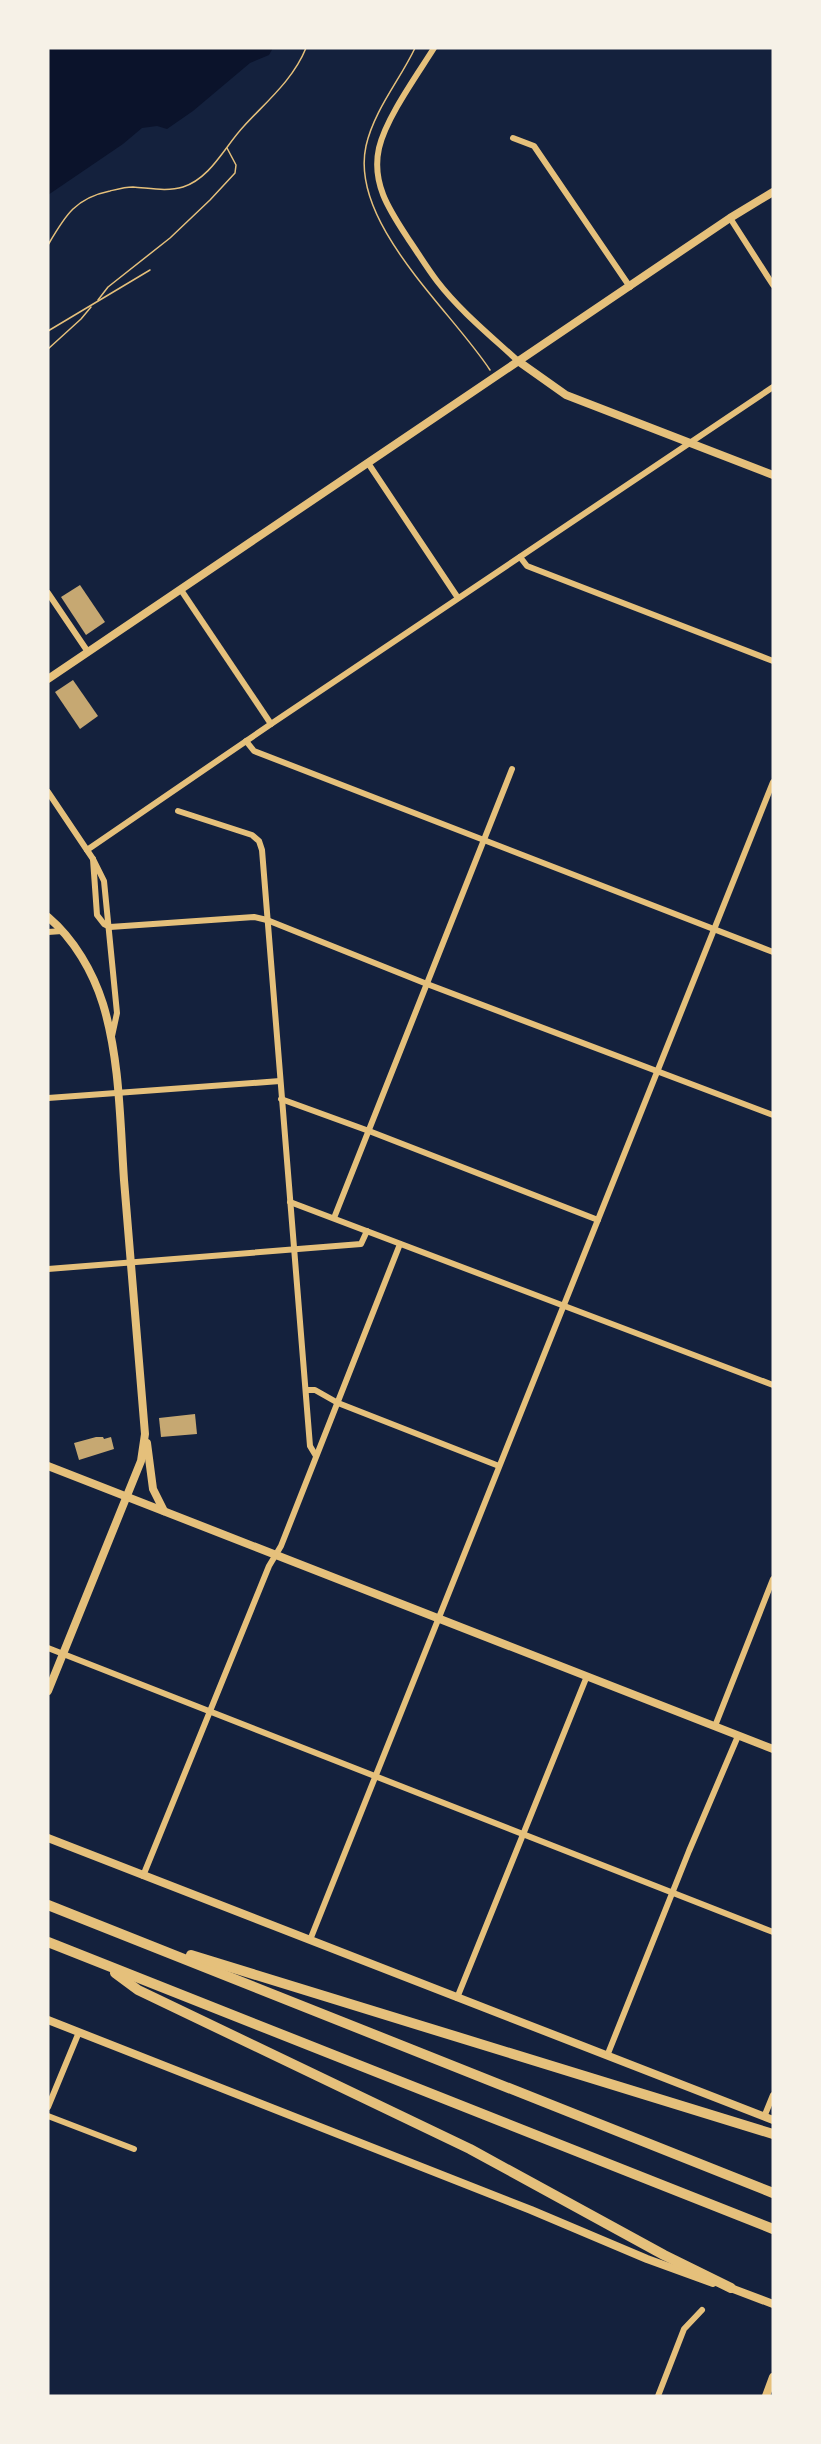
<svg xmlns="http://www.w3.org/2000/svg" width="821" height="2444" font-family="Jost,sans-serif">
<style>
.water{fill:#0b132b}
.building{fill:#c6a872}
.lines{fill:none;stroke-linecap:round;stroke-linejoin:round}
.path{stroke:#e5c07b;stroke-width:1.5}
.minor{stroke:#e5c07b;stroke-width:6}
.tertiary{stroke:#e5c07b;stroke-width:8}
.secondary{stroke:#e5c07b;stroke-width:8}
.motorway{stroke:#e5c07b;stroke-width:10}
</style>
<rect width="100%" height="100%" fill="#14213d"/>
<polygon class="water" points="48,48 273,48 269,55 250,63 193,111 167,129 157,126 142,128 123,144 48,195"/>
<g class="building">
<polygon points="80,585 105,622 86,635 61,597"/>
<polygon points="73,680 98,716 80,729 55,692"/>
<polygon points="195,1414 197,1434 161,1437 159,1418"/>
<polygon points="96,1437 103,1437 104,1439 111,1437 114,1449 79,1460 74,1443"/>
</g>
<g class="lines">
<g class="path">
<path d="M415 48C400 80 374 110 366 146 349 223 451 310 490 370"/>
<path d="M48 245C65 216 75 198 110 191 118 189 125 187 133 187 149 188 167 192 183 187 211 178 225 146 244 126 266 102 293 80 306 48"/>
<polyline points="98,300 108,287 170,238 210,200 235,173 236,165 227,148"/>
<polyline points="48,331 150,270"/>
<polyline points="48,349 81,319 91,307"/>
</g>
<g class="minor">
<path d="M434 48C417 75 386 118 379 148 371 184 390 211 409 240 418 253 427 268 437 281 460 311 491 336 518 361"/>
<polyline points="513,138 534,146 630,287"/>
<polyline points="730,218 773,285"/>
<polyline points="368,463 458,598"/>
<polyline points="520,557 527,566 773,661"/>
<polyline points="181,590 271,724"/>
<polyline points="48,593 88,652"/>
<polyline points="246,741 254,751 773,952"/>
<polyline points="48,792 93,859 104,881 117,1013 112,1036"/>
<polyline points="178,811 252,835 259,841 262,850 310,1446 316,1456"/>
<polyline points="87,850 271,724 773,387"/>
<polyline points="93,859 97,915 104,924 110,927 254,917 267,920 427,984 773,1115"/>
<polyline points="48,932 62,931"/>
<polyline points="48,1098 280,1081"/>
<polyline points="281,1099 369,1131 598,1220"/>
<polyline points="290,1202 773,1385"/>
<polyline points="334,1218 512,769"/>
<polyline points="48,1269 361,1244 367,1231"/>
<polyline points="306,1390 315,1390 338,1403 499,1466"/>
<polyline points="48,1648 773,1932"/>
<polyline points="715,1726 773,1579"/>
<polyline points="143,1876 269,1566 281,1546 400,1244"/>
<polyline points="310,1940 773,782"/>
<polyline points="457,1998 587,1676"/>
<polyline points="607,2056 689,1851 738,1736"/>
<polyline points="48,2107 79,2032"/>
<polyline points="48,2116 134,2149"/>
<polyline points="764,2117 773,2095"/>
<polyline points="658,2396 684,2329 702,2310"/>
</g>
<g class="tertiary">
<polyline points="48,1466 773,1749"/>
<polyline points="48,1838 773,2120"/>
<polyline points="48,2020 531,2210 647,2259 713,2283"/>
<polyline points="728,2287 773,2304"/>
</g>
<g class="secondary">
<polyline points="518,361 566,395 773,475"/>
<polyline points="48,679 730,218 773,192"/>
<path d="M48 917C74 939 93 972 103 1004 120 1060 120 1122 124 1180 131 1265 138 1350 145 1434L141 1461 48 1691"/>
<polyline points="147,1443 153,1489 164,1511"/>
<polyline points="766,2396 773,2377"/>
</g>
<g class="motorway">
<polyline points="48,1905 773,2193"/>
<polyline points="48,1942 773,2229"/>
<polyline points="191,1955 773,2134"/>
<polyline points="115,1973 138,1990 470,2149 664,2255 731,2288"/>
</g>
</g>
<rect width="821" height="2444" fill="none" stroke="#f6f1e7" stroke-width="99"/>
</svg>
